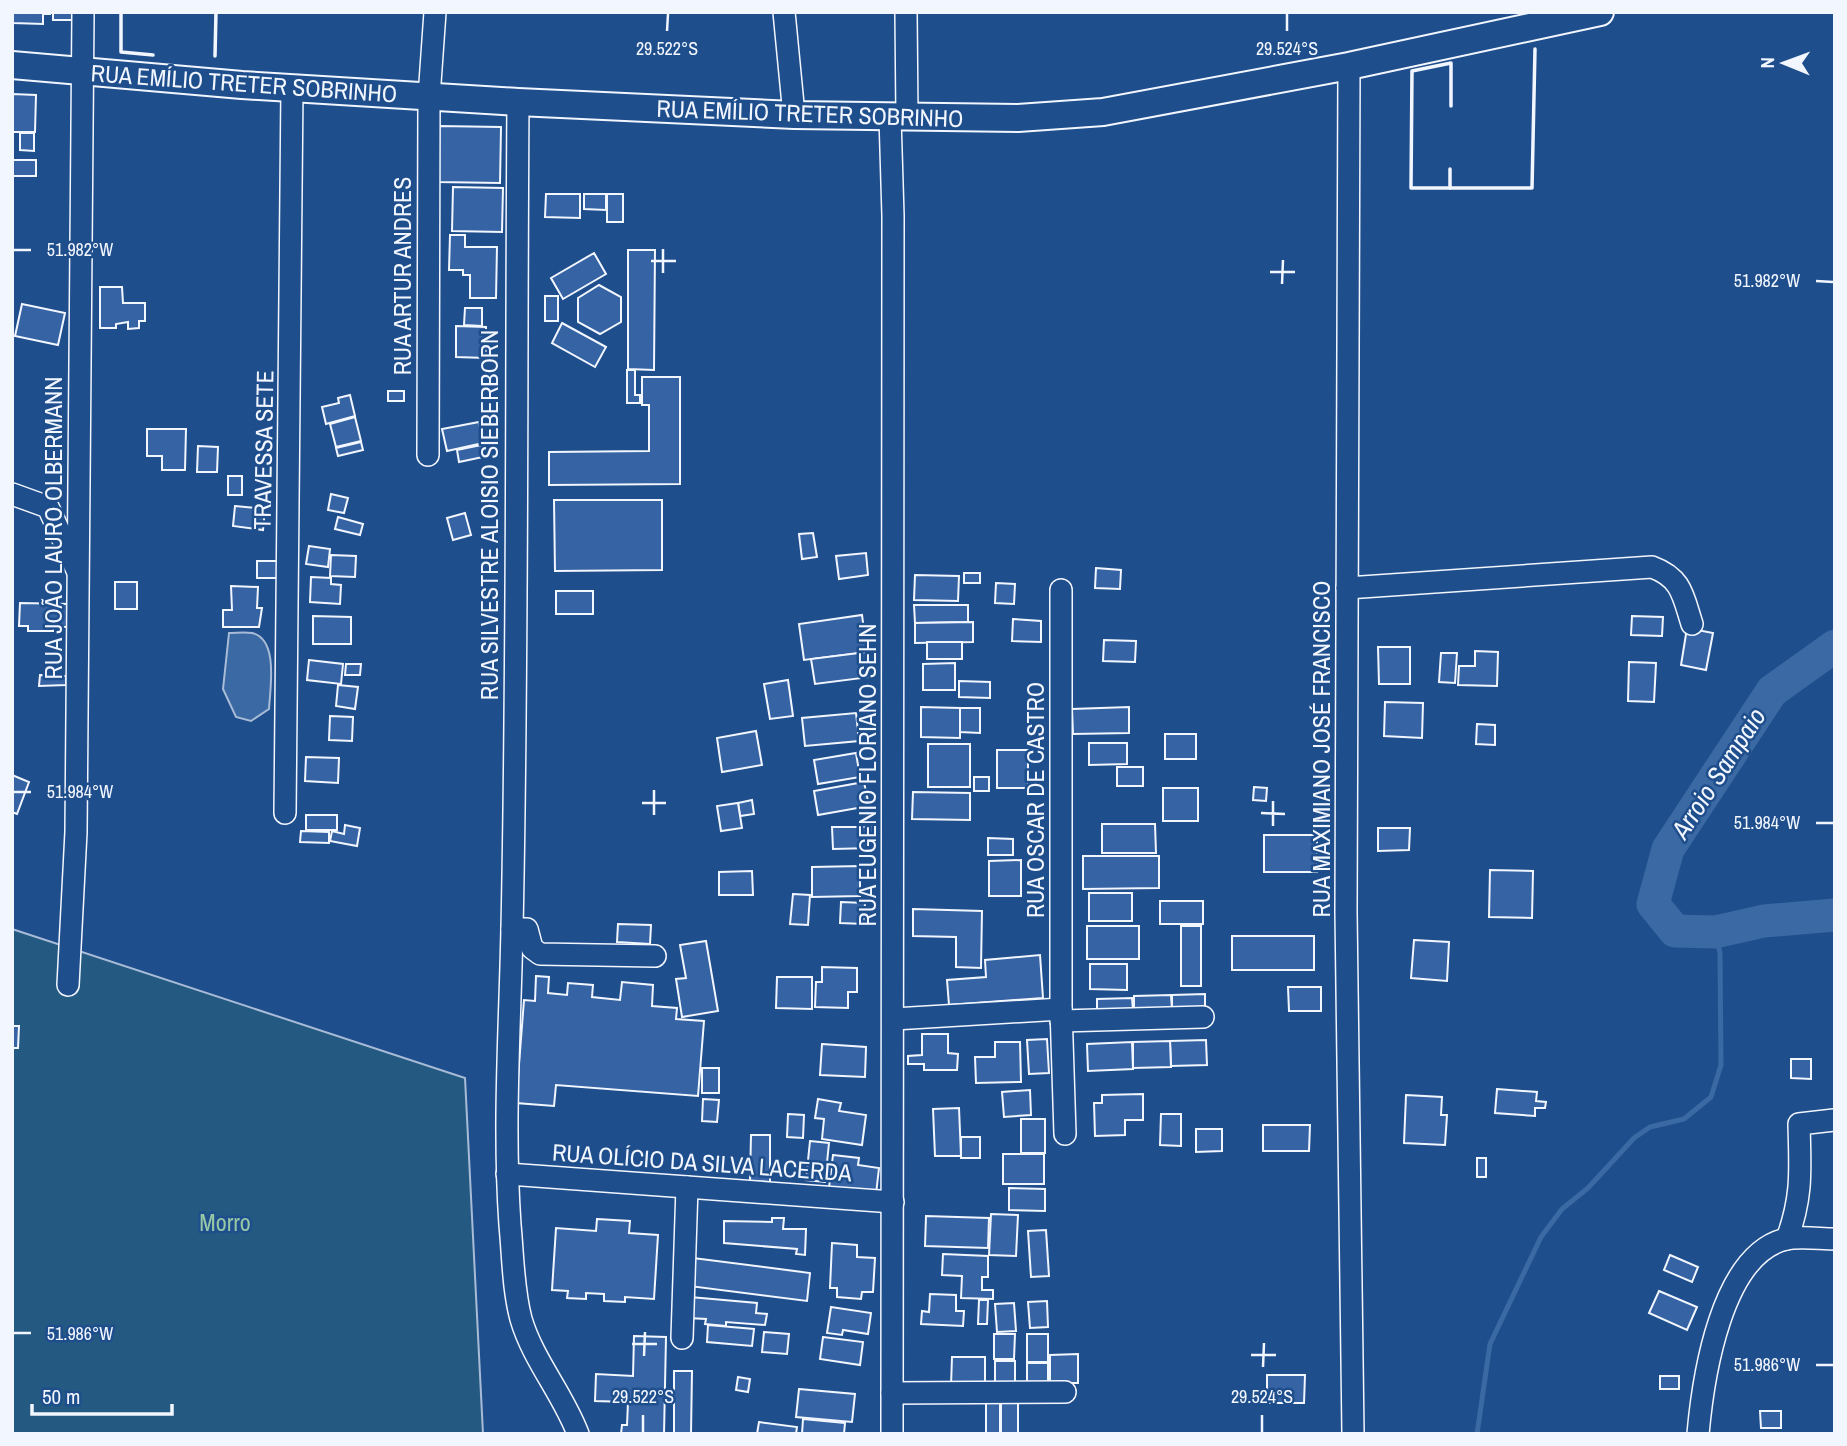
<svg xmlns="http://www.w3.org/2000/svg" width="1847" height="1446" font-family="'Archivo Narrow',sans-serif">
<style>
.green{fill:#245a82;stroke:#a8bbd7;stroke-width:2}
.water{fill:#3b69a3;stroke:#a8bbd7;stroke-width:2}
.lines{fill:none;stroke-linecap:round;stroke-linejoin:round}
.stream{stroke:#3b69a3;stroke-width:5}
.river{stroke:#3b69a3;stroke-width:33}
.building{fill:#3563a3;stroke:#f2f6ff;stroke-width:2}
.minor-casing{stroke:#f2f6ff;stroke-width:24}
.major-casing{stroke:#f2f6ff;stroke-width:30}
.minor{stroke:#1f4e8c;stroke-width:21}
.major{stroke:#1f4e8c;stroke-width:26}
.wall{stroke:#f2f6ff;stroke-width:3.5}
.ticks{fill:none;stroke:#f2f6ff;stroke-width:2.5}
.labels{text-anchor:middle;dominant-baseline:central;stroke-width:5;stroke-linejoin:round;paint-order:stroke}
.street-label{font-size:24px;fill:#f2f6ff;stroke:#1f4e8c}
.park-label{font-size:24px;fill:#97c8a6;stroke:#1f4e8c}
.water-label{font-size:26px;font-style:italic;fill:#f2f6ff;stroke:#1f4e8c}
.ticks-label{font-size:18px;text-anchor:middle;fill:#f2f6ff;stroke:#1f4e8c;stroke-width:5;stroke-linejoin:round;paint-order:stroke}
</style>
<rect width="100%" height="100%" fill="#1f4e8c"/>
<polygon class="green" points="12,929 465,1078 483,1434 12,1434"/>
<path class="water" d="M229 633C236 633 245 632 252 633 279 639 270 689 269 709L251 721 236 717 223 689Z"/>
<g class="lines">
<polyline class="stream" points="1477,1434 1490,1344 1541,1237 1562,1209 1588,1188 1634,1138 1650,1127 1684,1119 1711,1097 1721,1065 1720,953 1715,932"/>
<polyline class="river" points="1835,646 1772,691 1668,849 1653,904 1675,931 1715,932 1764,921 1835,915"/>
</g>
<g class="building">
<polygon points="13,12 50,12 50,14 43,14 43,24 13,23"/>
<rect x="53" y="12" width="25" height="8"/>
<polygon points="12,94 36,95 35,132 12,132"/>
<polygon points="439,126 501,127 500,183 438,182"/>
<polygon points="20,133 34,133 34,151 20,150"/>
<rect x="12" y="160" width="24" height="16"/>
<polygon points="453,187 503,188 502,232 452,231"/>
<polygon points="546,194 580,194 580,218 545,217"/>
<polygon points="584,194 606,194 606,210 584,209"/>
<rect x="607" y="194" width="16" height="28"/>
<polygon points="450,235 465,235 465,247 497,247 496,298 470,298 470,275 463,275 463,270 449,270"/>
<polygon points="628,250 655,250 654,370 628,369"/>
<polygon points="594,253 606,274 563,299 551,278"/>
<polygon points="599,285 621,297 621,322 600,334 578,322 578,298"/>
<polygon points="100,287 122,287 123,303 145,303 145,321 139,321 139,328 128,329 128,322 116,324 116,328 100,328"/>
<rect x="545" y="296" width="13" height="25"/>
<polygon points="22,304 65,313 58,345 15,336"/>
<polygon points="465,308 482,308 482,326 464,325"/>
<polygon points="562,323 606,347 595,367 552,343"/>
<polygon points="456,326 486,327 486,358 456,357"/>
<polygon points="627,370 635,370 635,395 640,395 640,403 627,403"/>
<polygon points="642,377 680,377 680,484 549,485 549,452 649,451 649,405 642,405"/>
<rect x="388" y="391" width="16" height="10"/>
<polygon points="350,395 355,416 326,424 322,407 339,403 338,398"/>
<polygon points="355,417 361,441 336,447 330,424"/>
<polygon points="479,422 483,443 447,451 442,429"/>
<polygon points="147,429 186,429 185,470 162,470 162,456 147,456"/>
<polygon points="361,442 363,450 338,456 336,448"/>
<polygon points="481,445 483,457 459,462 457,450"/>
<polygon points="198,446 218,447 217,472 197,472"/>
<rect x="228" y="476" width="14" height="19"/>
<polygon points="331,494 348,498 344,513 328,510"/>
<polygon points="554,500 662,500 662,570 555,571"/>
<polygon points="235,506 265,509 263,530 233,526"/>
<polygon points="465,513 471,535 453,540 447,518"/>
<polygon points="338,517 363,524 360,535 335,529"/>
<polygon points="813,533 817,557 802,559 799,534"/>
<polygon points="309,546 330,549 328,567 306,564"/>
<polygon points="866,553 868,575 839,579 836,556"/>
<polygon points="331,555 356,556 355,577 330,576"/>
<rect x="257" y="561" width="21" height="17"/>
<polygon points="1096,568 1121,570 1120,589 1095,588"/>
<rect x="964" y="573" width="16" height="10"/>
<polygon points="915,575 959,576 958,601 914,600"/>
<polygon points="311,577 331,578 331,584 341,585 340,604 310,602"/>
<rect x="115" y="582" width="22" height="27"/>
<polygon points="996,583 1015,584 1014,604 995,603"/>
<polygon points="231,586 258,587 257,608 262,608 259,627 223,627 223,610 232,610"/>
<rect x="556" y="591" width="37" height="23"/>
<polygon points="20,603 70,604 70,627 53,627 53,631 28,631 28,626 19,626"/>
<polygon points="914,605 968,605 968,622 915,623"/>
<polygon points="862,615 867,652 804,660 799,624"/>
<polygon points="313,616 351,617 351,644 313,644"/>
<polygon points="1632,616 1663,617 1662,636 1631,635"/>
<polygon points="1013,619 1041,621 1041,642 1012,641"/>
<polygon points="973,622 973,642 915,643 915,623"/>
<polygon points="1687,628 1713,633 1706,670 1681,665"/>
<polygon points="1104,640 1136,641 1135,662 1103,661"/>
<rect x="927" y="642" width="35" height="17"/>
<polygon points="1378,647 1410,647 1410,684 1379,684"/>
<polygon points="1475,651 1498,652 1497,686 1458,685 1459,666 1475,666"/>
<polygon points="867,652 870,677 815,684 811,659"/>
<polygon points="1441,653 1457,653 1455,683 1439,682"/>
<polygon points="309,660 343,664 341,684 307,680"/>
<polygon points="1629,662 1656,663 1654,702 1628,701"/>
<polygon points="955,663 955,690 923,690 923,664"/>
<polygon points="346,664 361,664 360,675 345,675"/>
<polygon points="40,675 66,676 66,685 39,686"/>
<polygon points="788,680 793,716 770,719 764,684"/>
<polygon points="959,681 990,682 990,698 959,697"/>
<polygon points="338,685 358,687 355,709 336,706"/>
<polygon points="1385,702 1423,703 1422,738 1384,736"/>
<polygon points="921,707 960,708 960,738 921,737"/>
<polygon points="1129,707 1129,733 1073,734 1072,709"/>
<polygon points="960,708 980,708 980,733 960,732"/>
<polygon points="856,713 859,741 805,746 802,718"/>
<polygon points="330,716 353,717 352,741 329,740"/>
<polygon points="1477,724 1495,725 1495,745 1476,744"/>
<polygon points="756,731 762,765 722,772 717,738"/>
<rect x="1165" y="734" width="31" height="25"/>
<polygon points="1089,743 1127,743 1127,764 1089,765"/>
<rect x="928" y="744" width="42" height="43"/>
<rect x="997" y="750" width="31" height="38"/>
<polygon points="856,753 860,777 818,784 814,760"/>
<polygon points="306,757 339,758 338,783 305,781"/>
<rect x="1117" y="767" width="26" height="19"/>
<polygon points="12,775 29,782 17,814 12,812"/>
<rect x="974" y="777" width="15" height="14"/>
<polygon points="864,782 869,806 818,815 814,791"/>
<polygon points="1254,787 1267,788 1266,801 1253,800"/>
<rect x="1163" y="788" width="35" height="33"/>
<polygon points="913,792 970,793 970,820 912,819"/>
<polygon points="752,800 754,814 740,816 738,803"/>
<polygon points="738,803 742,828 721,831 717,806"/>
<rect x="306" y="815" width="31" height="15"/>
<polygon points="1102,824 1155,824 1156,853 1102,853"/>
<polygon points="345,825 360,828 357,846 330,841 332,831 344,834"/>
<polygon points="832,827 871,827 872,848 833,849"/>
<polygon points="1378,828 1410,828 1409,850 1378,851"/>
<polygon points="301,831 329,832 329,843 300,842"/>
<rect x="1264" y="835" width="53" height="37"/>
<polygon points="988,838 1013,839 1013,855 988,855"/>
<polygon points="1083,856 1159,856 1159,888 1083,889"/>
<polygon points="1021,860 1021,896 989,896 989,861"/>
<polygon points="860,866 860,896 812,897 812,867"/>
<polygon points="1490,870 1533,871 1532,918 1489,917"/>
<polygon points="752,871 753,895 719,895 719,872"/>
<rect x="1089" y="893" width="43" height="28"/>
<polygon points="793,894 810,895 808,925 790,924"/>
<rect x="1160" y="901" width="43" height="23"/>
<polygon points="841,902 865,903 864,924 840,923"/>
<polygon points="913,909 982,911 981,968 956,967 956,937 913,936"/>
<polygon points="618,924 651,925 650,944 617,942"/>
<rect x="1087" y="926" width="52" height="33"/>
<rect x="1181" y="926" width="20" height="60"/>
<rect x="1232" y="936" width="82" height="34"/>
<polygon points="1414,940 1449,942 1447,981 1411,978"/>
<polygon points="706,941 718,1011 682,1017 676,979 686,978 680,945"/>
<polygon points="1040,955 1043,998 949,1005 947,980 986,977 985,960"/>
<polygon points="1090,964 1127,964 1127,990 1090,989"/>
<polygon points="822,967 857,968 857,992 848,992 848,1008 815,1007 816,982 822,982"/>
<polygon points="536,976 549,977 548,993 567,995 568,983 593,985 592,997 620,1000 622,982 653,985 652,1006 677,1008 676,1019 704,1021 698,1096 556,1085 554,1106 516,1103 524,1000 535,1001"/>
<polygon points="777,977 812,977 812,1009 776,1008"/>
<polygon points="1288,987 1321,987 1321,1011 1289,1011"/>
<polygon points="1205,994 1205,1011 1172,1012 1172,995"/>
<polygon points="1171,995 1172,1010 1134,1011 1134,996"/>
<polygon points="1132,998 1133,1011 1097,1012 1097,999"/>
<polygon points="12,1026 19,1026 18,1048 12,1048"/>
<polygon points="922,1034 948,1034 948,1053 958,1054 957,1070 924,1070 924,1064 908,1064 908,1056 922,1055"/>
<polygon points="1047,1039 1049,1073 1029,1074 1027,1040"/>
<polygon points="1206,1040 1207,1065 1171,1066 1170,1041"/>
<polygon points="1170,1041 1171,1067 1133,1068 1133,1042"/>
<polygon points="995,1042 1020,1042 1021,1082 976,1083 975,1057 995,1057"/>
<polygon points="1132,1042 1133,1069 1088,1071 1087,1044"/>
<polygon points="822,1044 866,1047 865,1077 820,1075"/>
<polygon points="1791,1059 1811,1059 1811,1079 1791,1078"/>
<rect x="702" y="1068" width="17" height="25"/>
<polygon points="1497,1089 1537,1092 1536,1101 1546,1102 1545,1108 1535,1108 1535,1116 1495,1113"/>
<polygon points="1030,1090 1031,1115 1004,1117 1002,1092"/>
<polygon points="1143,1094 1143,1120 1125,1120 1125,1135 1095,1136 1094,1103 1102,1103 1102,1095"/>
<polygon points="1406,1095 1442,1097 1441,1115 1447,1115 1445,1145 1404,1143"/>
<polygon points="703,1099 719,1100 717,1122 702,1121"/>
<polygon points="818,1099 841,1103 839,1111 866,1115 862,1145 822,1139 824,1119 815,1118"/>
<polygon points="959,1108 961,1156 935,1156 933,1109"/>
<polygon points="788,1114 804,1115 803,1138 787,1137"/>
<polygon points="1161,1114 1181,1114 1181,1146 1160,1145"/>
<rect x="1021" y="1119" width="24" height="34"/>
<polygon points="1263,1125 1310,1125 1309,1151 1263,1151"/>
<polygon points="1196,1129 1222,1129 1222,1151 1196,1152"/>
<polygon points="751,1135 770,1135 770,1182 750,1181"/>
<rect x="961" y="1137" width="19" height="21"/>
<polygon points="810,1141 829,1143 825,1182 806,1180"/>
<rect x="1003" y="1154" width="41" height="30"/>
<polygon points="833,1155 859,1158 858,1165 879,1168 876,1194 829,1188"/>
<rect x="1477" y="1158" width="9" height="19"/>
<polygon points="1009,1188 1045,1189 1045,1211 1009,1210"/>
<polygon points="991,1214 1018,1215 1016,1256 989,1255"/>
<polygon points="926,1216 989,1218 988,1248 925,1246"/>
<polygon points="772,1218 784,1218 783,1229 806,1229 805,1255 796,1254 797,1249 724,1243 724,1221 772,1222"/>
<polygon points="597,1219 630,1221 629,1233 658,1235 654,1299 625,1297 625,1302 604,1301 604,1294 586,1293 586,1299 567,1298 568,1291 552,1290 556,1228 596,1231"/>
<polygon points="1046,1230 1049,1276 1031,1277 1028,1231"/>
<polygon points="832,1243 857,1245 857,1257 875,1258 873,1292 862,1292 861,1299 837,1297 837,1288 830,1288"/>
<polygon points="943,1254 988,1256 988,1277 982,1277 982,1290 993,1290 993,1299 961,1298 962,1276 942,1275"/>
<polygon points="1670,1255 1698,1267 1692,1282 1664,1270"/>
<polygon points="693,1258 810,1273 807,1301 689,1286"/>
<polygon points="1659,1291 1697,1307 1687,1330 1649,1313"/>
<polygon points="930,1294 956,1295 956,1311 964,1311 963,1326 921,1324 922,1311 929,1312"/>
<polygon points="690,1297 757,1303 756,1313 767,1314 765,1325 726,1322 726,1326 705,1324 706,1319 688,1318"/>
<polygon points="979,1300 988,1300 987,1324 978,1324"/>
<polygon points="1047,1301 1048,1327 1030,1328 1028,1302"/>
<polygon points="1014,1303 1016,1331 997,1332 995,1304"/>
<polygon points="831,1307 871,1313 868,1334 843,1330 842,1335 827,1333"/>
<polygon points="708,1325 754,1329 752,1346 707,1342"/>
<polygon points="764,1332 789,1334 787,1354 762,1352"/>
<polygon points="994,1334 1015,1334 1014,1359 994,1359"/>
<rect x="1027" y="1334" width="21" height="28"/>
<polygon points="634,1336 666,1337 664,1434 621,1434 622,1425 627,1425 628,1402 595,1401 596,1374 633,1376"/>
<polygon points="823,1337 863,1342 860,1365 820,1359"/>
<polygon points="1078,1354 1078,1383 1050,1383 1050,1355"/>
<polygon points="952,1357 985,1357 985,1386 951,1386"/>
<rect x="995" y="1361" width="20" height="25"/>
<rect x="1027" y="1363" width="21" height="23"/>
<polygon points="674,1371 692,1371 691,1434 674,1434"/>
<polygon points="1267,1375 1305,1375 1304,1403 1267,1403"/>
<rect x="1660" y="1376" width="19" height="13"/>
<polygon points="738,1377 750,1379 748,1392 736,1390"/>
<polygon points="799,1389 855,1394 852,1422 796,1417"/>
<rect x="986" y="1403" width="14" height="31"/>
<rect x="1001" y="1403" width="17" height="31"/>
<polygon points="1760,1411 1781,1411 1781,1428 1761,1428"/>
<polygon points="803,1419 845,1423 844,1434 802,1434"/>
<polygon points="759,1422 797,1427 796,1434 757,1434"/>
</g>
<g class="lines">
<defs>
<g id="minor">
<polyline points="784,12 794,115"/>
<polyline points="906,12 907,117"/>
<polyline points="1349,66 1346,912 1353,1434"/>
<path d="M518 102C516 377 518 653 512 928 510 1027 503 1125 510 1225 513 1256 513 1289 521 1319 533 1360 563 1394 578 1434"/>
<polyline points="890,117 893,216 892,1434"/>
<polyline points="428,455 429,97 435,12"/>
<polyline points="12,494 48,507 77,570"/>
<path d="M1347 588 1652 567C1682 578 1683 596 1692 624"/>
<polyline points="1061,590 1061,1009 1065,1134"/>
<polyline points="285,813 292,87"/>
<polyline points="512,929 527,929 532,948 540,954 655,956"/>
<polyline points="68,985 76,832 83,12"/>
<polyline points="894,1019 1061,1009"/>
<polyline points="1061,1021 1203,1017"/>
<polyline points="507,1174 893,1202"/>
<path d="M1787 1239C1803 1195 1800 1169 1799 1124L1834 1120"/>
<polyline points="682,1338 687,1187"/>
<polyline points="892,1393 1065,1392"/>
<path d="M1698 1434C1703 1378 1721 1254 1786 1239 1801 1236 1820 1239 1835 1239"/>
</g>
<polyline id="major" points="12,65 242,85 518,102 794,115 1018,118 1103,112 1349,66 1600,12"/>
</defs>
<use href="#minor" class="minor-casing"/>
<use href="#major" class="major-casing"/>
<use href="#minor" class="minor"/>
<use href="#major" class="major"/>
<g class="wall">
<polyline points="121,12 121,52 153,55"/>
<polyline points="215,56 216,12"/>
<polyline points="1451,106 1451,63 1412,71 1411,188 1532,188 1535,49"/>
<polyline points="1450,188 1450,169"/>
</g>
</g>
<path class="ticks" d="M667 31 668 14M1287 31V14M14 250H31M651 261H676M1270 272H1295M663 273V249M1816 281 1833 282M1282 284 1283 260M14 792H31M642 803H666M1261 813 1285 814M654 815V790M1816 823H1833M1273 826V801M14 1333H31M632 1344H657M1251 1355H1276M644 1356 645 1332M1816 1365H1833M1263 1367 1264 1343M643 1432V1415M1262 1432V1415"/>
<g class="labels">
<g class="street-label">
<text transform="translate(244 83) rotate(4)">RUA EMÍLIO TRETER SOBRINHO</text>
<text transform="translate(810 113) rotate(2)">RUA EMÍLIO TRETER SOBRINHO</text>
<text transform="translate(402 276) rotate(-90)">RUA ARTUR ANDRES</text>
<text transform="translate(263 450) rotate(-89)">TRAVESSA SETE</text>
<text transform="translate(489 515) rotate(-90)">RUA SILVESTRE ALOISIO SIEBERBORN</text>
<text transform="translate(53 528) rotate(-90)">RUA JOÃO LAURO OLBERMANN</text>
<text transform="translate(1321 749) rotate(-90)">RUA MAXIMIANO JOSÉ FRANCISCO</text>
<text transform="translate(867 775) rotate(-90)">RUA EUGENIO FLORIANO SEHN</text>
<text transform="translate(1035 800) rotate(-90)">RUA OSCAR DE CASTRO</text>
<text transform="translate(702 1162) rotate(4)">RUA OLÍCIO DA SILVA LACERDA</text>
</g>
<g class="park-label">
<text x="225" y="1222">Morro</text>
</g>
<g class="water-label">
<text transform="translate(1718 773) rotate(-57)">Arroio Sampaio</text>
</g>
</g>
<g class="ticks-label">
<text x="667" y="55">29.522°S</text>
<text x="1287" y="55">29.524°S</text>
<text x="80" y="256">51.982°W</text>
<text x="1767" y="287">51.982°W</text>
<text x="80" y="798">51.984°W</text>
<text x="1767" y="829">51.984°W</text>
<text x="80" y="1340">51.986°W</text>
<text x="1767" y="1371">51.986°W</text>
<text x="643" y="1403">29.522°S</text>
<text x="1262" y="1403">29.524°S</text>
</g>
<rect width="1847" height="1446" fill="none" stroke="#f2f6ff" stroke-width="28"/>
<g transform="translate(1784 63) rotate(271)" stroke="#1f4e8c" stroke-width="5" paint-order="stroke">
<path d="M0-5L12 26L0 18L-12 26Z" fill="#f2f6ff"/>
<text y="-10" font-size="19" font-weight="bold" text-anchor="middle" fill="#f2f6ff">N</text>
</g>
<path d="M32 1404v10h140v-10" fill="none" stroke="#f2f6ff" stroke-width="3.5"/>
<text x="42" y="1404" font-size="21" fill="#f2f6ff" stroke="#1f4e8c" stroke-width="5" paint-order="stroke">50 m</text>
</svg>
